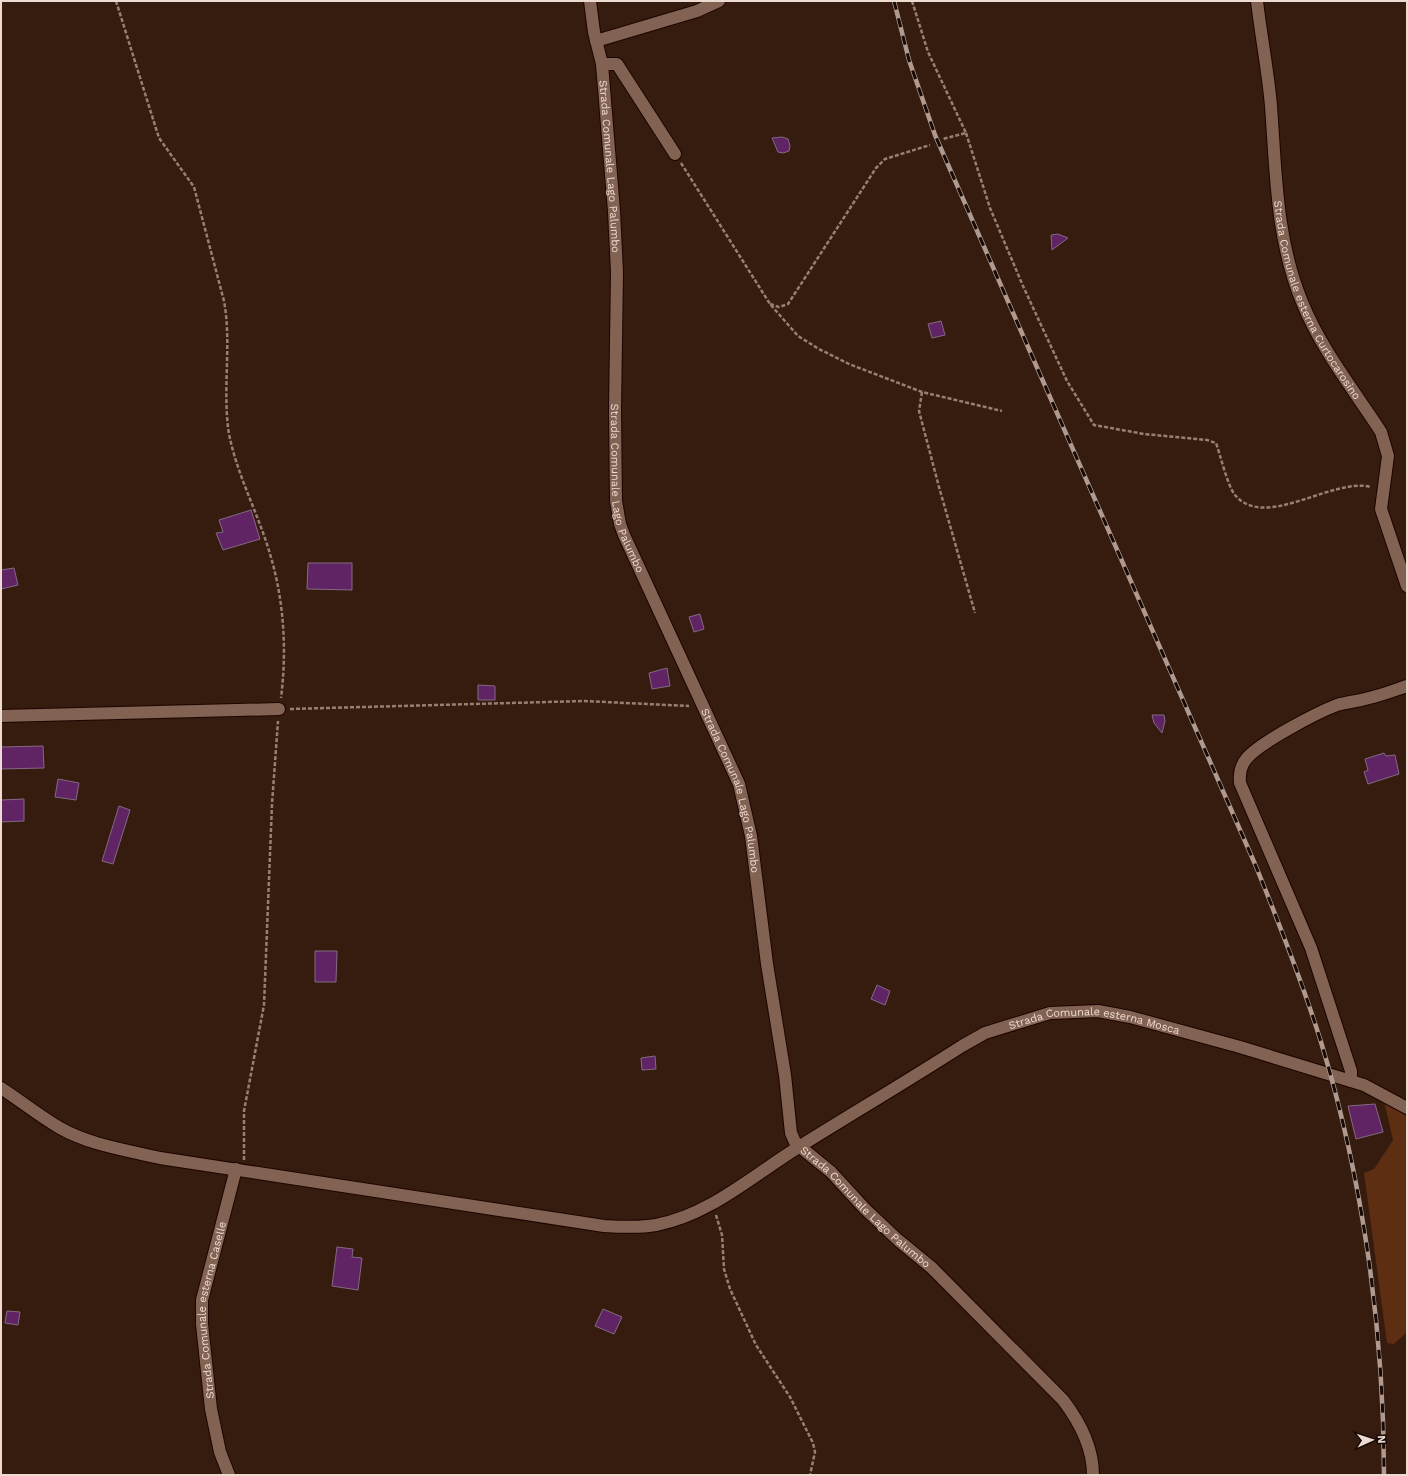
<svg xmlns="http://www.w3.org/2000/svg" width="1408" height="1476" font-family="'Work Sans',sans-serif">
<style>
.green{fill:#5e2e13}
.building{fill:#602464;stroke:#826a83}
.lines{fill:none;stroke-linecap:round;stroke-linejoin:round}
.minor-casing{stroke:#1c0500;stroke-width:14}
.path{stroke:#968075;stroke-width:2.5;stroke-dasharray:4 2;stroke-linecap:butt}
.minor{stroke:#826252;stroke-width:12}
.rail-casing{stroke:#b09a90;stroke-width:4.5}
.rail{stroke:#150a05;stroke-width:3;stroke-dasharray:9;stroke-linecap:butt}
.labels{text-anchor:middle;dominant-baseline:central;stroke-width:3;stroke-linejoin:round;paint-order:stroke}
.street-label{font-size:11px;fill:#eddad1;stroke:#150a05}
</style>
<rect width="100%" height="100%" fill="#361c0e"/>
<polygon class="green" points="1383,1097 1407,1117 1407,1332 1394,1344 1387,1343 1364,1173 1374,1169 1393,1140"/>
<g class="building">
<polygon points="782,137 788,139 790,146 789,151 783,153 778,152 772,138"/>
<polygon points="1058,234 1068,238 1052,250 1051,235"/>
<polygon points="941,321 945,335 932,338 928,324"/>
<polygon points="251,510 260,539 223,550 216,533 223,532 219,520"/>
<polygon points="308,563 352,563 352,590 307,589"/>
<polygon points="14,568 18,585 1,589 1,570"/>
<polygon points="700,614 704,629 694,632 689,617"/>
<polygon points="667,668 670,686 652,689 649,673"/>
<polygon points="478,685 495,686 495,700 478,700"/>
<polygon points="1152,715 1164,715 1165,721 1162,733 1154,723"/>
<polygon points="43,746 44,768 1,769 1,747"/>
<polygon points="1384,753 1386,756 1395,755 1399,774 1368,784 1364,772 1368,770 1365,759"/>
<polygon points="58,779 79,783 76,800 55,797"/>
<polygon points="24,799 24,821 1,822 1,800"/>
<polygon points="119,806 130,810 113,864 102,861"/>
<polygon points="315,951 337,951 336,982 315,982"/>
<polygon points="877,985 890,991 885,1005 871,999"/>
<polygon points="655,1056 656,1069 642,1070 641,1058"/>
<polygon points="1375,1104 1383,1132 1356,1139 1348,1106"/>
<polygon points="337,1247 353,1249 352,1257 362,1258 358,1290 332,1286"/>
<polygon points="603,1309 622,1317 614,1334 595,1326"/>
<polygon points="7,1311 20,1312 18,1325 5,1323"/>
</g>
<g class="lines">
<defs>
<g id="minor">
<path id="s1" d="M590 1 594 32 602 64 614 211 617 272 615 410 616 501 620 524 624 535 739 784 751 836 767 964 785 1075 791 1133 795 1142 804 1150 831 1172 865 1209 898 1240 932 1268 1063 1400C1079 1421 1093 1447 1093 1475"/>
<path id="s2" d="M1257 1C1261 36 1268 71 1271 106 1276 173 1276 239 1302 302 1321 349 1353 389 1381 432L1388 456 1381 509 1407 586"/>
<polyline points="596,41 697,11 719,1"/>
<polyline points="602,64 617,64 675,154"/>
<polyline points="1,716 279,709"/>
<path d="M1351 1081V1071L1311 948 1240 783C1239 773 1241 765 1247 758 1261 742 1316 713 1337 705 1347 702 1359 701 1369 698 1382 695 1395 690 1407 686"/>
<path id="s3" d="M1 1088C21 1101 39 1116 60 1128 90 1145 126 1150 160 1158L604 1226C621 1227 640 1228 656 1225 712 1214 754 1174 802 1145 855 1112 909 1080 962 1046L985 1033 1050 1013 1098 1011 1130 1017 1240 1047 1364 1085 1407 1108"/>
<path id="s4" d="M229 1475 220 1452 211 1409 202 1324V1300L236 1169"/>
</g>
</defs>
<use href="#minor" class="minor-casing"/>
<g class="path">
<path d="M116 1 159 138 194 187 224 301C232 344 222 390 229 434 237 475 258 513 270 554 284 600 287 650 281 698"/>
<polyline points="912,1 928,52 966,133 943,139"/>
<path d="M966 133 990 208 1023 286 1067 381 1094 425 1144 434 1207 440 1216 443C1220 454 1228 487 1235 495 1265 531 1332 477 1371 487"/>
<polyline points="681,163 770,304 798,336 819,349 849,364 922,392 1002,411"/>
<polyline points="770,304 779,307 788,304 876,168 885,159 930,145"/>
<polyline points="922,392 919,411 939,487 975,613"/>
<polyline points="290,709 584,701 689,706"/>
<polyline points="244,1160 244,1111 264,1005 272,804 278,721"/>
<polyline points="716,1215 722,1235 724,1269 730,1289 756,1345 790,1397 813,1443 815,1452 810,1475"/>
</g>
<use href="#minor" class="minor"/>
<defs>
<path id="rail" d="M894 1 909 60 935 135 1255 864C1279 923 1302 981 1321 1042 1363 1180 1384 1331 1384 1475"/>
</defs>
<use href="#rail" class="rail-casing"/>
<use href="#rail" class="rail"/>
</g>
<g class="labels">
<g class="street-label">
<text stroke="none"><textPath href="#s1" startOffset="167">Strada Comunale Lago Palumbo</textPath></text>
<text stroke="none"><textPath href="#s2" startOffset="309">Strada Comunale esterna Curtocarosino</textPath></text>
<text stroke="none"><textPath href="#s1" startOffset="491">Strada Comunale Lago Palumbo</textPath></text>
<text stroke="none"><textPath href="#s1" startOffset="815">Strada Comunale Lago Palumbo</textPath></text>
<text stroke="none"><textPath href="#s3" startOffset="1172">Strada Comunale esterna Mosca</textPath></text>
<text stroke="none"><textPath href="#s1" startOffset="1270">Strada Comunale Lago Palumbo</textPath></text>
<text stroke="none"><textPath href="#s4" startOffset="169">Strada Comunale esterna Caselle</textPath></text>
</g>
</g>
<rect width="1408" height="1476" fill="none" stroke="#eddad1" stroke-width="4"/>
<g transform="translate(1372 1440) rotate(87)" stroke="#150a05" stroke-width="3" paint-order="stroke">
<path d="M0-3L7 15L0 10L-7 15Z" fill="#eddad1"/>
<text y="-6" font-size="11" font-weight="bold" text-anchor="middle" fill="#eddad1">N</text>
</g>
</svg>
